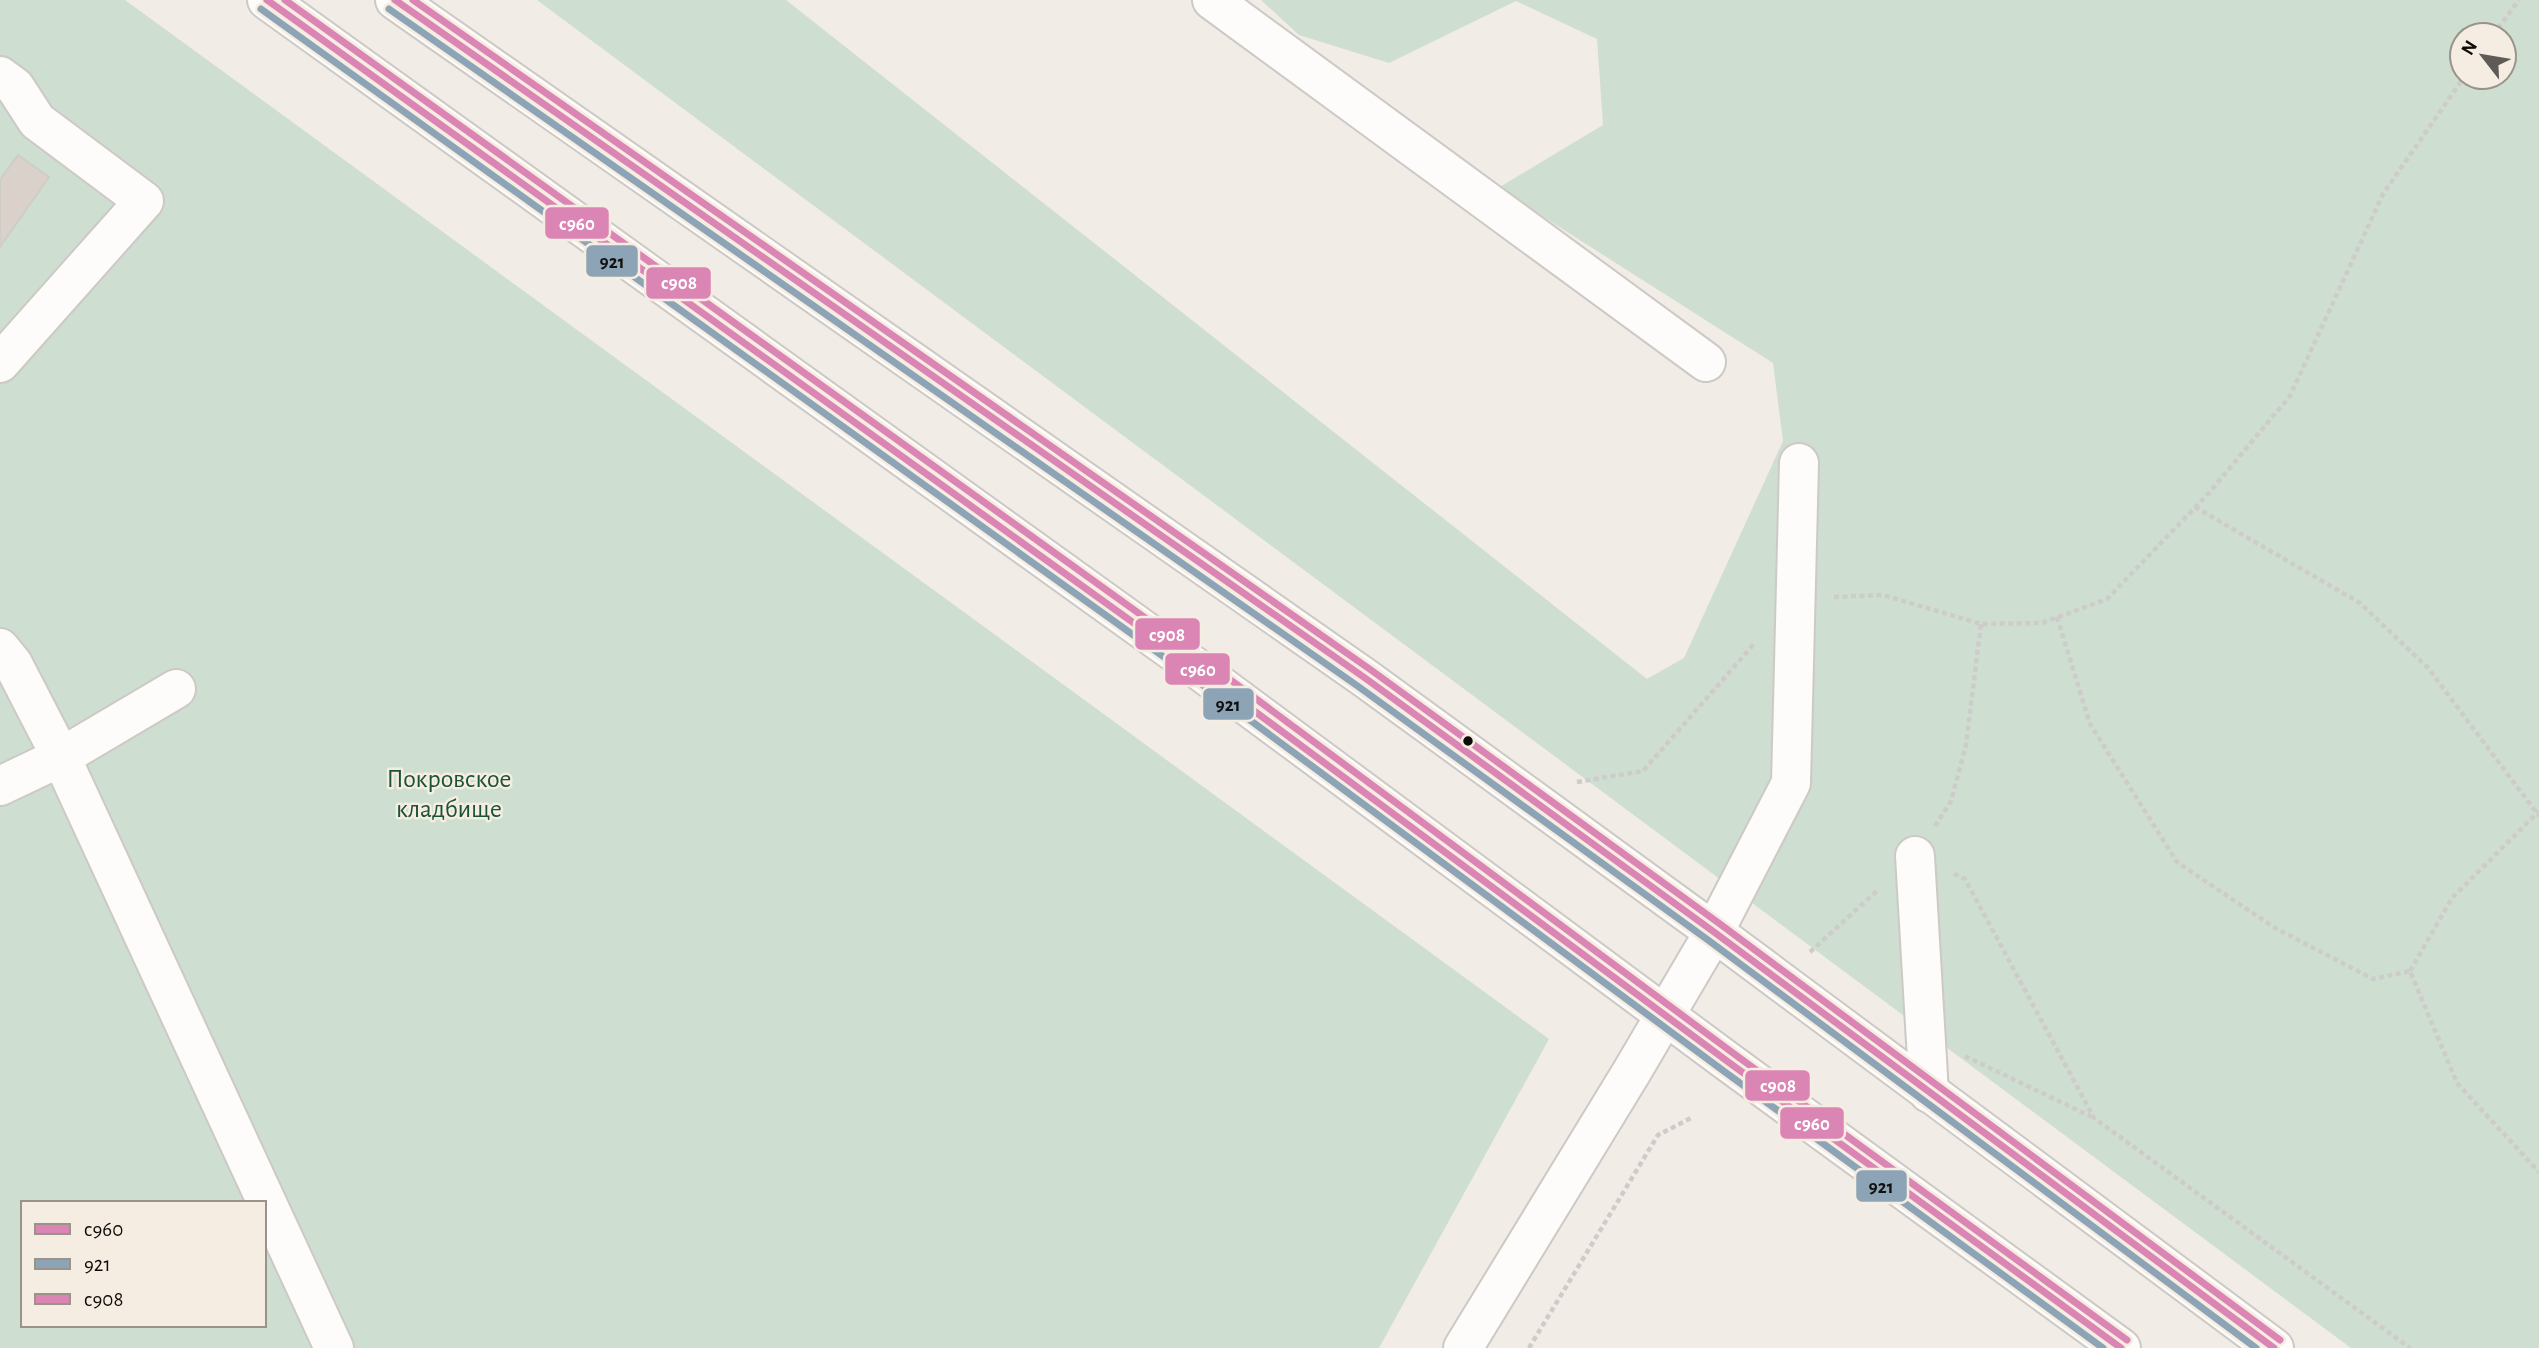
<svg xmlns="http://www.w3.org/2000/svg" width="2539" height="1348" font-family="'Alegreya Sans',sans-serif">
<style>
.green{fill:#ceded0;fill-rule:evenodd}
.building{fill:#d9d1ca;stroke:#d0ccc8;stroke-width:2}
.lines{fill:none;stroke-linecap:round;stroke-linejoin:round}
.minor-casing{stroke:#cdc9c5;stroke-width:42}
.major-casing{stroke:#cdc9c5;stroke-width:42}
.path{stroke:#ceccca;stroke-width:4.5;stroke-dasharray:5 3.5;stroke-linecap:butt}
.minor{stroke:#fdfcfb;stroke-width:38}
.major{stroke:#fdfcfb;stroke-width:38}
.bus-1-casing{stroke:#f6ede2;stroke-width:12}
.bus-2-casing{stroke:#f6ede2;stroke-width:12}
.bus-3-casing{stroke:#f6ede2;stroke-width:12}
.bus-1{stroke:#db85b4;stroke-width:7}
.bus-2{stroke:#8ca4b5;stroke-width:7}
.bus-3{stroke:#db85b4;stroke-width:7}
.bus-dot{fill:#0e0b08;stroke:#f6ede2;stroke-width:2.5}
.labels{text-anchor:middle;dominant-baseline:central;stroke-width:5;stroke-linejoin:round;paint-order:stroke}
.park-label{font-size:26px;fill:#195436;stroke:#f6ede2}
.line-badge{stroke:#f6ede2;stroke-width:2.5}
.badge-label{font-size:19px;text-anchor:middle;font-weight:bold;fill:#fff}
.pale-badge-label{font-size:19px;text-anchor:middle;font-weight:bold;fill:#111}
</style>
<rect width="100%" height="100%" fill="#f2ece7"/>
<g class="green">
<path d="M0 0H125L1549 1039 1379 1348H0ZM23 1203H264V1325H23Z"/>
<path d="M537 0H786L1647 679 1684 658 1783 441 1773 363 1498 188 1603 125 1597 39 1516 1 1389 63 1299 35 1261 0H2539V1348H2351ZM2462 35H2504V77H2462Z"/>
</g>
<polygon class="building" points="18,155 49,177 0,247 0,180"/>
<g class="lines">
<defs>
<g id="minor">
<polyline points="1212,0 1706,362"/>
<polyline points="0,76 15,87 37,121 144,201 0,363"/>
<polyline points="0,648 13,664 61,757 334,1348"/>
<polyline points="0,786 61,757 176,689"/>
<polyline points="1915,856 1929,1093"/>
<polyline points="1463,1348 1631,1073 1714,932 1791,783 1799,463"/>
</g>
<g id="major">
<polyline points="267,0 1195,667 1731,1064 2121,1348"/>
<polyline points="395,0 1365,678 1714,932 2274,1348"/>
</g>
</defs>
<use href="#minor" class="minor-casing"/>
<use href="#major" class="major-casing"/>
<g class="path">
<polyline points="2493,35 2519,0"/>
<polyline points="2195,507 2360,603 2428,668 2539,816"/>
<polyline points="1834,597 1883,595 1981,624 2042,623 2107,599 2208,494 2290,396 2383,194 2464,77"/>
<polyline points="2057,617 2090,724 2177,862 2275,928 2373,979 2410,971 2457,1083 2539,1172"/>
<polyline points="1577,782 1643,771 1754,644"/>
<polyline points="1935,826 1951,801 1966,745 1981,624"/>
<polyline points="1954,874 1965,879 2094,1118 2410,1348"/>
<polyline points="1810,952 1879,889"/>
<polyline points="2410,971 2452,898 2539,811"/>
<polyline points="1965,1056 2092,1117"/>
<polyline points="1529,1348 1658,1135 1693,1117"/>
</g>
<use href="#minor" class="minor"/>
<use href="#major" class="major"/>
<defs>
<g id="bus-1">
<polyline points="267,0 1195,667 1731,1064 2121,1348"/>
<polyline points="395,0 1365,678 1714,932 2274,1348"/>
</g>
<g id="bus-2">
<polyline points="261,9 1189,675 1725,1072 2103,1348"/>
<polyline points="389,9 1359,687 1708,940 2256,1348"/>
</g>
<g id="bus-3">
<polyline points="285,0 1201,658 1737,1056 2127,1340"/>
<polyline points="413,0 1371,670 1720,924 2280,1340"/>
</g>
</defs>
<use href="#bus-1" class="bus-1-casing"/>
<use href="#bus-2" class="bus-2-casing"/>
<use href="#bus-3" class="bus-3-casing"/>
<use href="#bus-1" class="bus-1"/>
<use href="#bus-2" class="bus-2"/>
<use href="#bus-3" class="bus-3"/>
</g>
<circle class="bus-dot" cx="1468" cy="741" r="6"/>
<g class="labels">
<g class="park-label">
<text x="449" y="779">Покровское<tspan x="449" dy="30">кладбище</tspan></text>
</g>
</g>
<g class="line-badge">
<rect x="544" y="206" width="66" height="34" rx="7" fill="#db85b4"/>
<rect x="585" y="244" width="54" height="34" rx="7" fill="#8ca4b5"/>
<rect x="645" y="266" width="67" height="34" rx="7" fill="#db85b4"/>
<rect x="1134" y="617" width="67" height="34" rx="7" fill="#db85b4"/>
<rect x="1164" y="652" width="67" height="34" rx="7" fill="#db85b4"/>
<rect x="1202" y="687" width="53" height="34" rx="7" fill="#8ca4b5"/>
<rect x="1744" y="1069" width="67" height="33" rx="7" fill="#db85b4"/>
<rect x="1779" y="1106" width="66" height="34" rx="7" fill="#db85b4"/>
<rect x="1855" y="1169" width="53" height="34" rx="7" fill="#8ca4b5"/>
</g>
<g class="badge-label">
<text x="577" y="230">с960</text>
<text x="679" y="289">с908</text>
<text x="1167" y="641">с908</text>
<text x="1198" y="676">с960</text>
<text x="1778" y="1092">с908</text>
<text x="1812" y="1130">с960</text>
</g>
<g class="pale-badge-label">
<text x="612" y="268">921</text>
<text x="1228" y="711">921</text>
<text x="1881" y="1193">921</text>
</g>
<rect x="21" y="1201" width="245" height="126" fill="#f6ede2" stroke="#99938b" stroke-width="2"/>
<rect x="35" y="1224" width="35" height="10" fill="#db85b4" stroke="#99938b" stroke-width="2"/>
<text x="84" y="1236" font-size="21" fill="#0e0b08">с960</text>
<rect x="35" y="1259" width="35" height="10" fill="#8ca4b5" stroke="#99938b" stroke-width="2"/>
<text x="84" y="1271" font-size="21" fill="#0e0b08">921</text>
<rect x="35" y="1294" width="35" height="10" fill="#db85b4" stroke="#99938b" stroke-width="2"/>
<text x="84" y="1306" font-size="21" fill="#0e0b08">с908</text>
<g transform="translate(2483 56) rotate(301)"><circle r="33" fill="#f6ede2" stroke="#99938b" stroke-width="2"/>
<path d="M0-5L12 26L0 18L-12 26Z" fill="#5e5a56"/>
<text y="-10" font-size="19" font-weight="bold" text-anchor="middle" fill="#0e0b08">N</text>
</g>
</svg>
